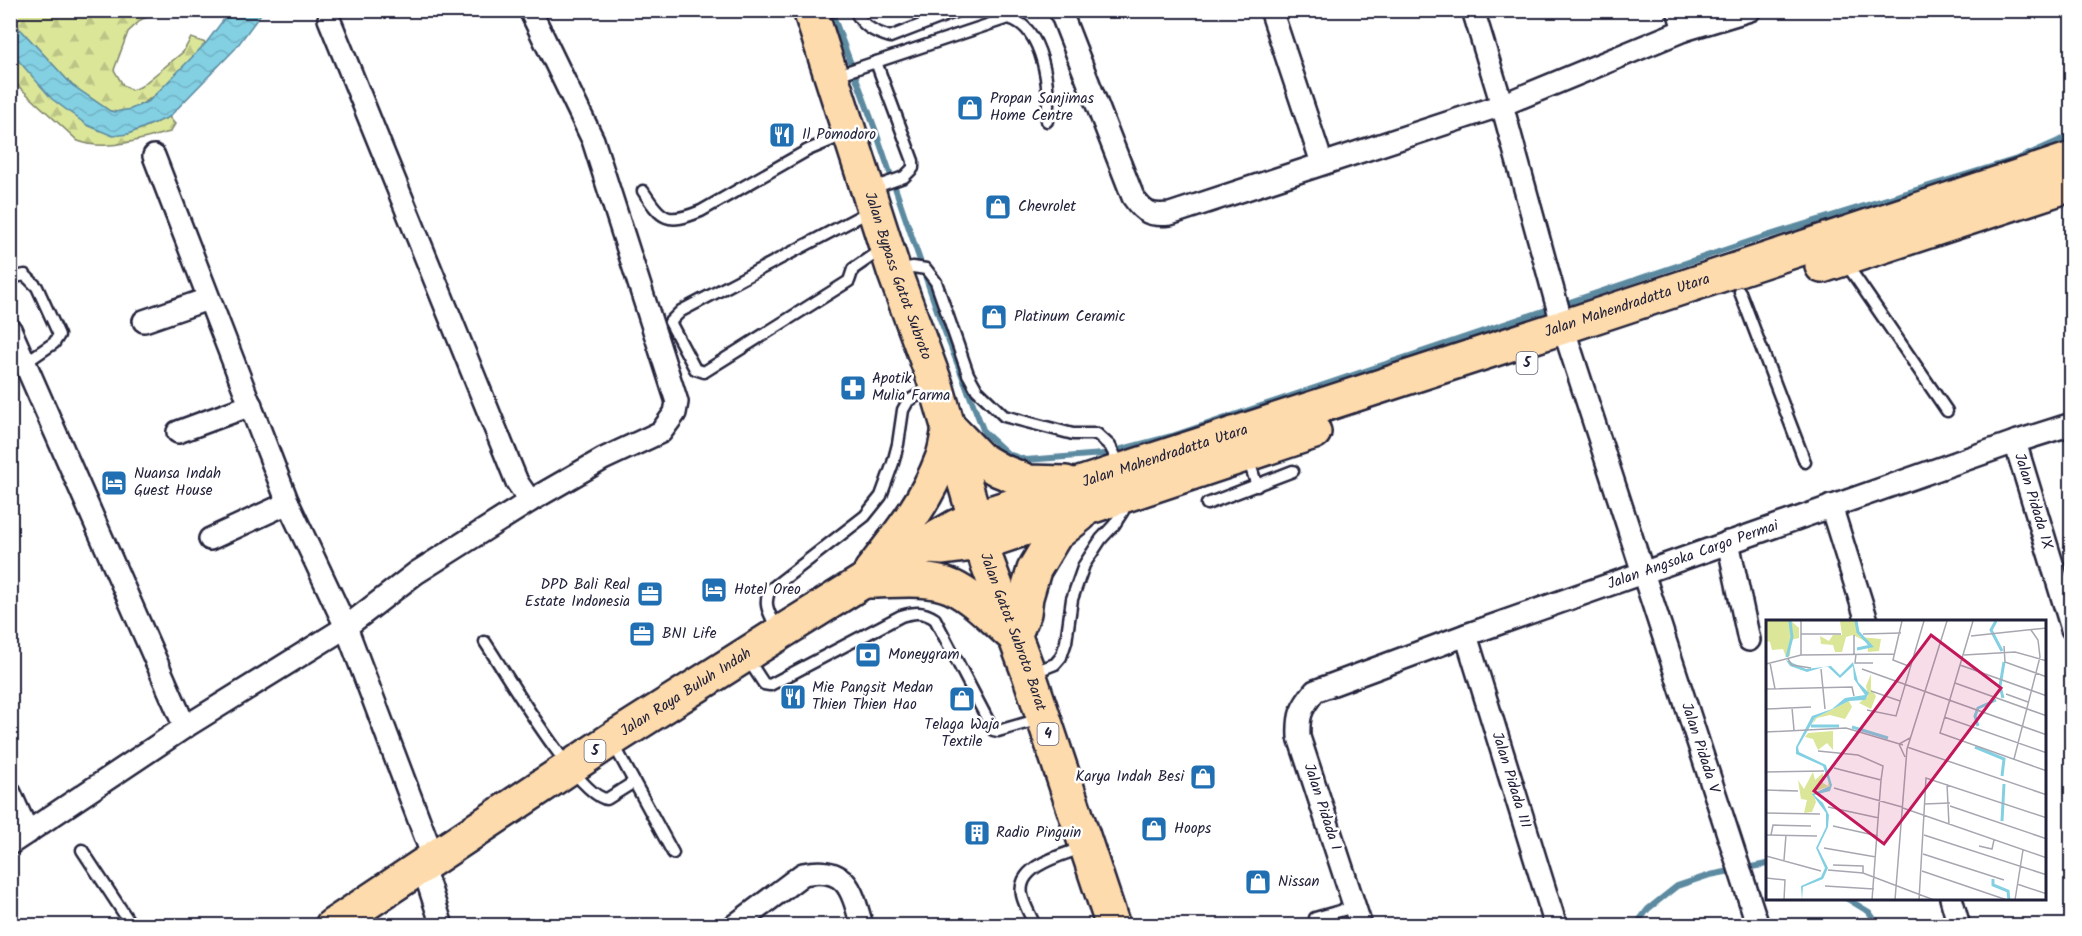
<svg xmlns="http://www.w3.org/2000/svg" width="2082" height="936" font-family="Kalam,sans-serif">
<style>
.forest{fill:url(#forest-firs);stroke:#7e846a;stroke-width:1.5}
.water{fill:url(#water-waves);stroke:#5c8aa0;stroke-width:1.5}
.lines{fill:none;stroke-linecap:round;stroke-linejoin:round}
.stream{stroke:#5c8aa0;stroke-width:6}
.lane-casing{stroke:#22223b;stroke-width:15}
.street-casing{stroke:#22223b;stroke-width:26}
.primary-casing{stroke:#22223b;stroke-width:38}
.highway-casing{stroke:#22223b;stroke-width:38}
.lane{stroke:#fff;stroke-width:10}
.street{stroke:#fff;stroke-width:21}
.primary{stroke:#fedbac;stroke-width:33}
.highway{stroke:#fedbac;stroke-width:33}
.labels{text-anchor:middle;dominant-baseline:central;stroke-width:5;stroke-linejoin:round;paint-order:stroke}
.shield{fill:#fff;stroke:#646476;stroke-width:1.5}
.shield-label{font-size:14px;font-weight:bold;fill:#22223b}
.poi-label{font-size:15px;fill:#22223b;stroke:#fff;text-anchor:start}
.street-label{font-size:15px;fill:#22223b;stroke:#fff}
.inset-river{fill:none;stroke:#83d0e3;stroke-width:3}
.inset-road{fill:none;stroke:#a7a7b1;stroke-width:1.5}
.view{fill:#c2185b;fill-opacity:0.15;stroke:#c2185b;stroke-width:3}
.inset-edge{fill:none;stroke:#22223b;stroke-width:3}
</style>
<defs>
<pattern id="forest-firs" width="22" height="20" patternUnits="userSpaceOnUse" patternTransform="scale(1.5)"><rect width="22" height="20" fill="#dbe699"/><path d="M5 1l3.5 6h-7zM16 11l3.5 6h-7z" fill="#bcc585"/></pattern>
<pattern id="water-waves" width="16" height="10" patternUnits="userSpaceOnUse" patternTransform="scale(1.5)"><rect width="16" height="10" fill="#83d0e3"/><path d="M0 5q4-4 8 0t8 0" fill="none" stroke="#71b2c4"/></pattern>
</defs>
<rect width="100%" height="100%" fill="#fff"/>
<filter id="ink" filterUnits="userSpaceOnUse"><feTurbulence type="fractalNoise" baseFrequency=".0167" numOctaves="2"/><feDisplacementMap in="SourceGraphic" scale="12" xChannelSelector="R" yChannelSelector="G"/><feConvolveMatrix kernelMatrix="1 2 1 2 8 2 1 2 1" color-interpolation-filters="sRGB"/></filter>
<g filter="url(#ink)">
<g class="forest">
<path d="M10 11H166L142 19 128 32 114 70 123 85 131 90 140 87 183 52 191 38 206 43C185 65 144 119 110 111L72 85 22 31 11 21Z"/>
<path d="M10 52 128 134 169 117 175 124 170 132C141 139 106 152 78 141L17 85 11 84Z"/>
</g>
<polygon class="water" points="230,11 263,11 235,49 169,117 128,134 113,136 87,125 52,99 11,52 11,21 22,31 72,85 110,111 115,112 131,109 149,101 206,43"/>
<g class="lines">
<g class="stream">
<polyline points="831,10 875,129 940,319 984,432 1008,454 1026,460 1103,454 1172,436 1757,239 2020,158 2072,135"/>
<polyline points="1846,898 1869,912 1879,926"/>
<polyline points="1635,926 1648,909 1677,886 1710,875 1767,864"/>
</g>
<defs>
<g id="lane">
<path d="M855 10C862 27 875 32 890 37L960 10"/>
<polyline points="815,15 835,10"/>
<path d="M876 62 1008 18C1044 26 1051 91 1047 121"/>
<polyline points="834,76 876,62 913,161 913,168 904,177 870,189"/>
<path d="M643 191C662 220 667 225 701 211L808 150 846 134"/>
<polyline points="870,211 681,311 670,322 695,369 704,372 849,281 853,269 882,249"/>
<polyline points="1845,262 1947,411"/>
<polyline points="898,270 913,267 926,269 936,282 968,374 977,390 1004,416 1073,434 1097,434 1110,446 1121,467"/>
<polyline points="10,278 25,275 37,287 59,335 54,343 26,362"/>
<polyline points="1740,292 1805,462"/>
<polyline points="1248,458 1257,486"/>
<polyline points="1207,504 1293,471"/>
<path d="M778 630C771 616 761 604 771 589L865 516 881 496 893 463 898 444 903 410 908 401 932 387"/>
<path d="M485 642C503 669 579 798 607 799L634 782"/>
<path d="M747 658 764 684 770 685 901 616C915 612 923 611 935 619L993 730 998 731 1040 719"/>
<polyline points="1032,673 1055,664 1061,657 1066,642 1072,599 1084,565 1101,539 1114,525 1123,511 1122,501"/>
<polyline points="613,743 673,853"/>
<polyline points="82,850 132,926"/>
<polyline points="1315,918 1354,907"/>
<path d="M1035 926C1031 916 1024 905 1022 895 1016 865 1064 855 1084 847"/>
</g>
<g id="street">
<path d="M1060 10 1133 197C1144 213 1150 216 1170 214L1502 105 1684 30 1750 10"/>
<polyline points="1271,10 1322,163"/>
<path id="s1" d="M1473 10 1502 105 1563 327 1758 926"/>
<polyline points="1678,10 1684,30"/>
<polyline points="329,19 517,482 530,501 603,459 661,432 675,413 677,402 593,140 530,10"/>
<polyline points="154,156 288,503 346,627 433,857"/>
<polyline points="144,321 208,299"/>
<polyline points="10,329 185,727"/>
<polyline points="178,432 251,405"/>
<path id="s2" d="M2015 442 2072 629"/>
<polyline points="1831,506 1867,621"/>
<polyline points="210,539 288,503"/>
<polyline points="1728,542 1749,640"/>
<path id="s3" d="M1466 635 1556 926"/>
<polyline points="10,793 28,833"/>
<polyline points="10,844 185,727 346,627 416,573 530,501"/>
<polyline points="422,864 442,926"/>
<polyline points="1951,898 1959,926"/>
<path d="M734 926 803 874C847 865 852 890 862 926"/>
<path id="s4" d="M1361 926 1299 737C1298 715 1301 708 1315 691L1466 635 2015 442 2072 424"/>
</g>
<g id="primary">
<path id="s5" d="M810 10 894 271 936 385 975 518"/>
</g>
<g id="highway">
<polyline points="1822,266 2072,184"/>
<polyline points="949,427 980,459 999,470 1029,482 1066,483"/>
<path id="s6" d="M976 522 987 562 1029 674 1113 926"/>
<polyline points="928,547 943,548 982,543 1314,432"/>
<path d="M871 571C899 535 926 502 942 459 946 449 947 438 949 427"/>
<path d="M868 581C894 581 927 576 952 587 975 598 994 619 1014 636L1024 613 1026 597 1034 570 1055 535 1080 515"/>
<path id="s7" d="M332 926 611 740 780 633 862 582 926 547 938 537 957 526 975 518 1563 327 2072 159"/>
</g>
</defs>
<use href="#lane" class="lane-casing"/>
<use href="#street" class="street-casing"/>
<use href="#primary" class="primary-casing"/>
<use href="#highway" class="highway-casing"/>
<use href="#lane" class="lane"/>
<use href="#street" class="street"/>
<use href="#primary" class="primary"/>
<use href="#highway" class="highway"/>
</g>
</g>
<defs>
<symbol id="shop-square" viewBox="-11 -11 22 22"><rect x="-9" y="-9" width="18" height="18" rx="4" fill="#1f6fb2" stroke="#fff"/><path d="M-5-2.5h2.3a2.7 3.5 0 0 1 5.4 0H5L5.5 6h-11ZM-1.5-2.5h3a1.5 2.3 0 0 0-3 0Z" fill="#fff"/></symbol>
<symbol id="restaurant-square" viewBox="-11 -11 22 22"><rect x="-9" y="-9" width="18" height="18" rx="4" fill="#1f6fb2" stroke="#fff"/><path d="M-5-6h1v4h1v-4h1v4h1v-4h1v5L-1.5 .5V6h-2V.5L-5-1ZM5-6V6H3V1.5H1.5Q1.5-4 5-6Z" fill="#fff"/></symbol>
<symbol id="pharmacy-square" viewBox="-11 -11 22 22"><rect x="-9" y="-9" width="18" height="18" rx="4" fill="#1f6fb2" stroke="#fff"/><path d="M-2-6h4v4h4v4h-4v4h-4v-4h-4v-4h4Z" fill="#fff"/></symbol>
<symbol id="hotel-square" viewBox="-11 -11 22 22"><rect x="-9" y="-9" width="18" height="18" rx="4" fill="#1f6fb2" stroke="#fff"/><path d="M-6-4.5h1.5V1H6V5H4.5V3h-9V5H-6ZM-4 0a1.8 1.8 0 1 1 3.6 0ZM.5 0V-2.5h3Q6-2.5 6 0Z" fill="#fff"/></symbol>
<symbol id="office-square" viewBox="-11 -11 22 22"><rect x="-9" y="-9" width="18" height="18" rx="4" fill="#1f6fb2" stroke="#fff"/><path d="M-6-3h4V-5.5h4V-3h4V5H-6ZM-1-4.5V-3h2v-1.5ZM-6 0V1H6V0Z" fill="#fff"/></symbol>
<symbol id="bank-square" viewBox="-11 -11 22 22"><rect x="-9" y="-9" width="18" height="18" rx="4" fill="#1f6fb2" stroke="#fff"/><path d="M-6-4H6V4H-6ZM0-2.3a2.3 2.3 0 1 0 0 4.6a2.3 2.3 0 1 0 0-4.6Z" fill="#fff"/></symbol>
<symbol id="building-square" viewBox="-11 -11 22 22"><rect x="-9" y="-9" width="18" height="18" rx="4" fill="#1f6fb2" stroke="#fff"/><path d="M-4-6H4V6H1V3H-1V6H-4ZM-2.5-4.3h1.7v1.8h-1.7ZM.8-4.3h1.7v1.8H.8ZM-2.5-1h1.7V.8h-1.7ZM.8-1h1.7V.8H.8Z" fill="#fff"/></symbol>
</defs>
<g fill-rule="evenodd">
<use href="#shop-square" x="955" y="93" width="30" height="30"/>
<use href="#restaurant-square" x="767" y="120" width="30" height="30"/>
<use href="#shop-square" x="983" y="192" width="30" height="30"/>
<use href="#shop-square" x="979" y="302" width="30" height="30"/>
<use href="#pharmacy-square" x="838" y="373" width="30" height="30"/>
<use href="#hotel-square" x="99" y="468" width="30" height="30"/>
<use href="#hotel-square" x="699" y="575" width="30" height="30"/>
<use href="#office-square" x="635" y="579" width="30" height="30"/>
<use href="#office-square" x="627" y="619" width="30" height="30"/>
<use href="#bank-square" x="853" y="640" width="30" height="30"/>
<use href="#restaurant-square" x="778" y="682" width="30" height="30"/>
<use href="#shop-square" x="947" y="684" width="30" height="30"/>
<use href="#shop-square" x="1188" y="762" width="30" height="30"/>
<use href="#shop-square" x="1139" y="814" width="30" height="30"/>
<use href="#building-square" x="962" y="818" width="30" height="30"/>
<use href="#shop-square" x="1243" y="867" width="30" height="30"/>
</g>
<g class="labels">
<g class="shield">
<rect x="1516.5" y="352" width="21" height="22" rx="4.5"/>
<rect x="1037.5" y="723" width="21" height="22" rx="4.5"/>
<rect x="584.5" y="740" width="21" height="22" rx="4.5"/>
</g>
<g class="shield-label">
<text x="1527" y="363">5</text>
<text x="1048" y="734">4</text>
<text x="595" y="751">5</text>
</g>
<g class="poi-label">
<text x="990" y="99">Propan Sanjimas<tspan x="990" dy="17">Home Centre</tspan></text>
<text x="802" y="135">Il Pomodoro</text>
<text x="1018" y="207">Chevrolet</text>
<text x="1014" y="317">Platinum Ceramic</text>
<text x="872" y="379">Apotik<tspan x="872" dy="17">Mulia Farma</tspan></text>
<text x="134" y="474">Nuansa Indah<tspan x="134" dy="17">Guest House</tspan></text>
<text x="630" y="585" text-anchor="end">DPD Bali Real<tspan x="630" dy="17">Estate Indonesia</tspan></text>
<text x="734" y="590">Hotel Oreo</text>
<text x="662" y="634">BNI Life</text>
<text x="888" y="655">Moneygram</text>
<text x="812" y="688">Mie Pangsit Medan<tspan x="812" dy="17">Thien Thien Hao</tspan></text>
<text x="962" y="725" text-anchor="middle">Telaga Waja<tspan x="962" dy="17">Textile</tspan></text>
<text x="1184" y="777" text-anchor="end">Karya Indah Besi</text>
<text x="1174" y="829">Hoops</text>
<text x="996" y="833">Radio Pinguin</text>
<text x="1278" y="882">Nissan</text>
</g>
<g class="street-label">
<text stroke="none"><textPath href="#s5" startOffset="280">Jalan Bypass Gatot Subroto</textPath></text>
<text stroke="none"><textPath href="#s7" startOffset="1448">Jalan Mahendradatta Utara</textPath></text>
<text stroke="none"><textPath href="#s7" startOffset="962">Jalan Mahendradatta Utara</textPath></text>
<text stroke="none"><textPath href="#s2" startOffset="62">Jalan Pidada IX</textPath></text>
<text stroke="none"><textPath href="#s4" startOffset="651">Jalan Angsoka Cargo Permai</textPath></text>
<text stroke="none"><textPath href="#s6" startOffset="116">Jalan Gatot Subroto Barat</textPath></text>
<text stroke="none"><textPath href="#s7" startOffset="424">Jalan Raya Buluh Indah</textPath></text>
<text stroke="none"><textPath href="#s1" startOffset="772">Jalan Pidada V</textPath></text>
<text stroke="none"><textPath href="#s3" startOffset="152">Jalan Pidada III</textPath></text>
<text transform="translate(1322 807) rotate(72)">Jalan Pidada I</text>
</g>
</g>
<g transform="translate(1766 620)">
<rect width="280" height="280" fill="#fff"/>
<path d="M0 1H25L33 8V18L25 20 24 36 20 37 17 29 6 30 4 22 0 21ZM74 1H89L94 17 115 19 113 31 102 32 101 22 87 15 80 17 76 32H69L67 25 55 24 54 16 63 21 67 15H76ZM105 54V69L110 76 105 89 93 83 102 76 100 66ZM83 81 86 87 79 99 64 95 51 98 46 105 49 98ZM67 111V130L61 123 52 130 47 119 39 117 42 113ZM47 152 49 160 57 153V163L62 166 63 158 64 166 47 172 50 182 46 192 38 193 41 180 35 179 32 160 38 169Z" fill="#dbe699"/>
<path d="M20 40 40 49 65 46 74 55 87 42 92 62 103 73 99 80 83 81 49 98 32 127 33 132 60 145 66 165 64 171 48 175 57 183 63 195 62 207 52 228 62 248 57 259 37 267 36 280 35 266 55 257 59 248 50 228 60 207V193L46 174 64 166 57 146 30 134V127L46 96 66 89 79 78 99 75 88 59 87 46 74 58 61 46 41 52 24 46Z" fill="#83d0e3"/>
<path class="inset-river" d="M90 1 92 12 105 26 91 29M230 1 225 10 236 31M21 37 26 17 24 1M237 78 234 66 238 42M45 106H73M212 106 209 96 212 88 230 80M86 107 122 118M209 127 238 139 236 156M236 201 238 164M227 259V265L242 271 243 280"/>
<path class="inset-road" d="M136 1 127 40 145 47M207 1 174 113 281 151M35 14H75M97 14 135 13M88 15V34M205 16 281 8M238 26 239 42 281 57M90 34 89 43H107M35 35V1M198 35 249 32 281 41M22 39 26 45 45 48M4 43 9 69M0 44 35 35 128 34M194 45 281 76M55 49 59 89M96 49 281 115M189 63 281 96M0 69 86 67 88 76M105 71 134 81M240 74 262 82M26 88 28 110M0 89 45 87M101 90 130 96 158 1M178 97 281 133M0 112 80 108 137 125M141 127 281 175M52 131 92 135 117 146 115 160 68 148M139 137 133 124 144 118M248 139 274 37 272 20 265 10M0 152 58 151M181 164 183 205M68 168 136 187M0 170 32 171M158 184 184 183M184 186 281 219M62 187 113 198M137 188 281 238M0 193 54 194M67 206 112 216M0 215 51 216M5 215 7 205 45 206M158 215 281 255M213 226 226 229 228 220M58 228 110 237M157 234 238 260M0 236 55 251M18 240 20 215M67 245 97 246V253M62 250 97 253 168 280M156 251 241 280M0 258 19 260 18 280M251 264 281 274M59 266 108 269M106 280 115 160M129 280 141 129 181 1M153 280 160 158 281 198M249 280 257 230"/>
<path class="view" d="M165 15 235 68 118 224 48 171Z"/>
<rect width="280" height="280" class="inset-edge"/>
</g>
<rect width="2082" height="936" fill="none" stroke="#fff" stroke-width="36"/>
<rect x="18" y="18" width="2046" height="900" fill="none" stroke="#22223b" stroke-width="2" filter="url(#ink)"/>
</svg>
